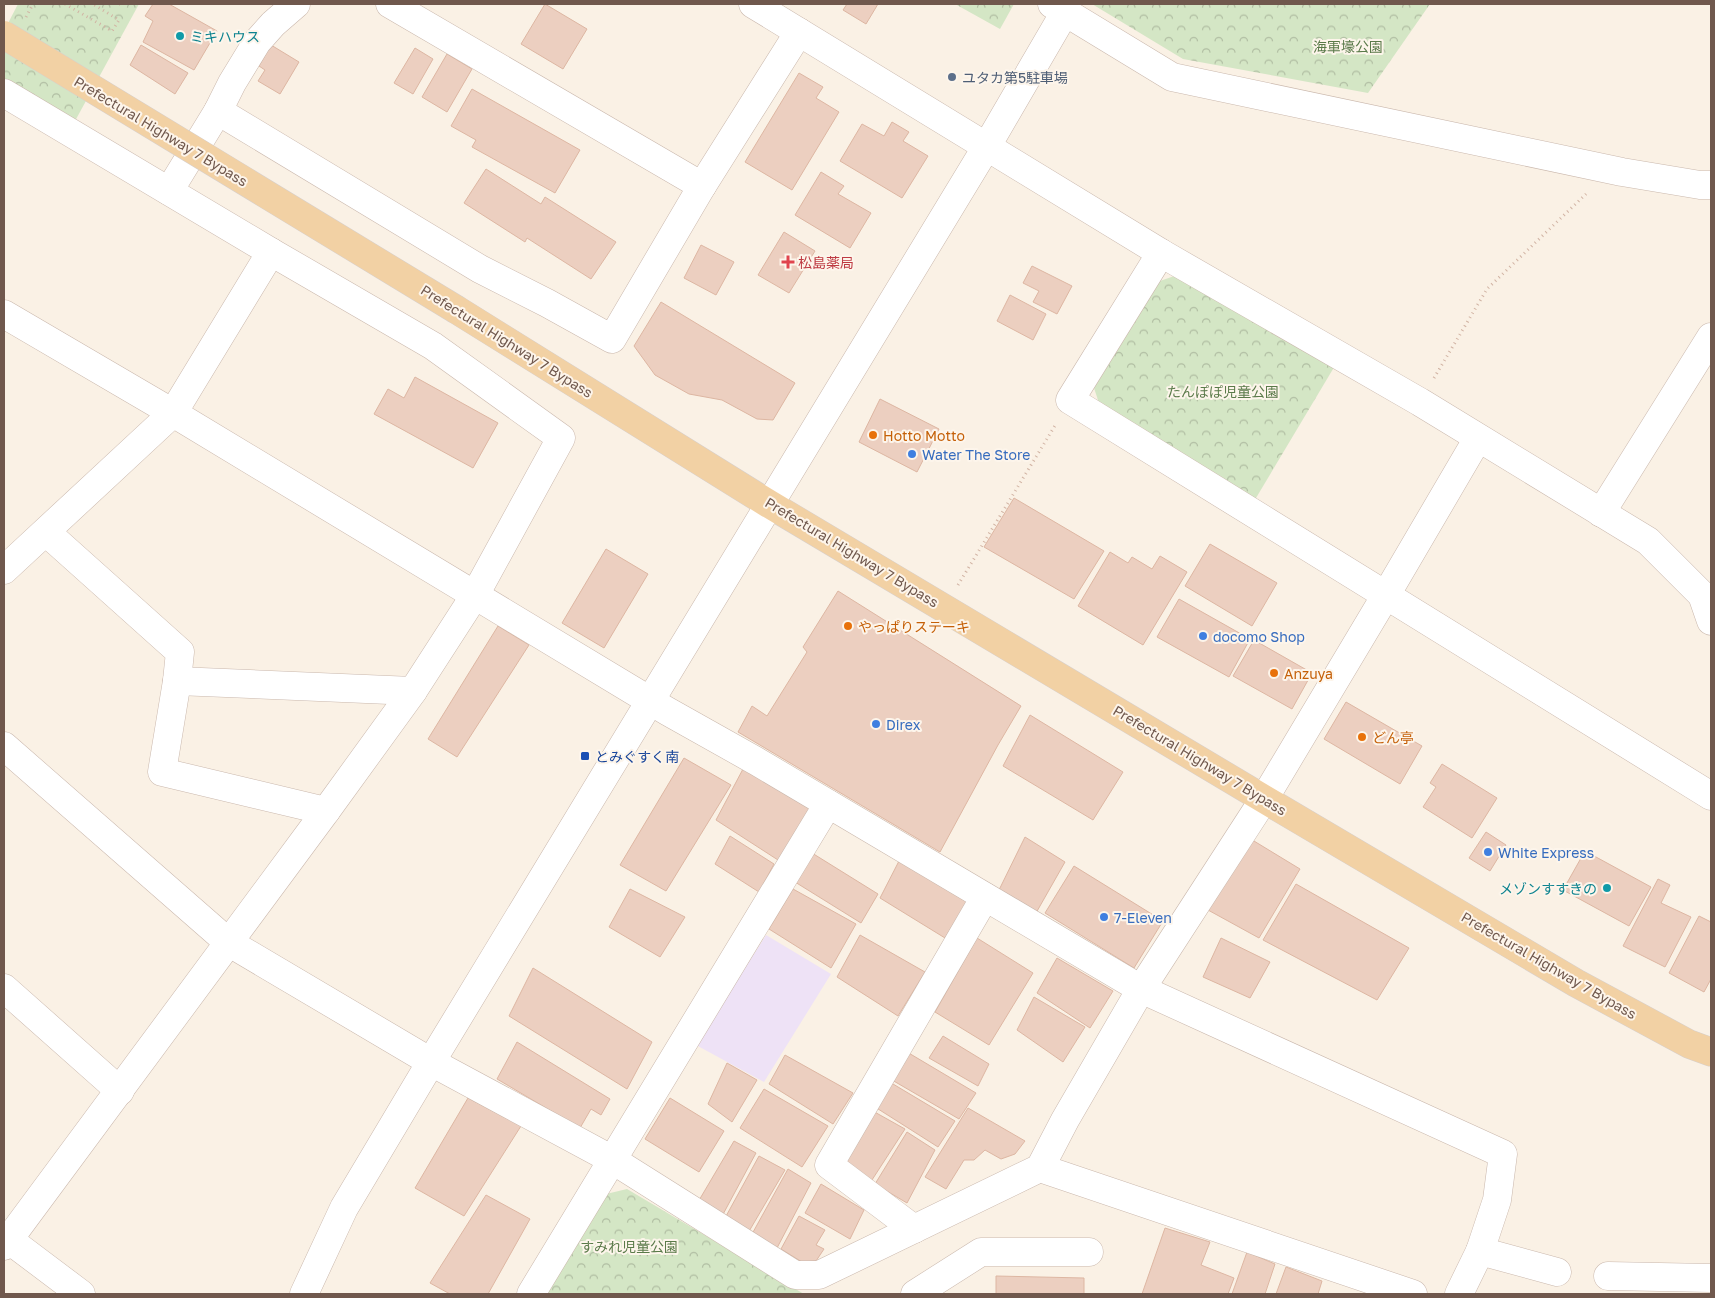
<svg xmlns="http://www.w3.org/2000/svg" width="1715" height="1298" font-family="'Golos Text','Noto Sans JP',sans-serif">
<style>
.education{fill:#eee2f6}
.park{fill:url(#park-crowns)}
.building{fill:#eccfc0;stroke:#ddb6a2}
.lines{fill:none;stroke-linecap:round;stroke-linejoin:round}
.minor-casing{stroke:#cab8ad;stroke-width:29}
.major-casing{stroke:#d7d0cd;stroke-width:29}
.path{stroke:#d1b3a3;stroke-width:3;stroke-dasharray:1 4;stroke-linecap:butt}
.minor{stroke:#fff;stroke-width:28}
.major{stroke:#f2d1a4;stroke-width:28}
.major-bridge-casing{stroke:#d7d0cd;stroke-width:29;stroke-linecap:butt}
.major-bridge{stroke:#f2d1a4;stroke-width:28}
.culture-dot{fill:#0f9aa8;stroke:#fdf5eb;stroke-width:2}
.service-dot{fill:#5c6f8a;stroke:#fdf5eb;stroke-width:2}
.health-dot{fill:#e0444e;stroke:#fdf5eb;stroke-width:2}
.food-dot{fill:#e8710a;stroke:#fdf5eb;stroke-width:2}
.shop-dot{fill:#3f7fe0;stroke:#fdf5eb;stroke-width:2}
.transit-dot{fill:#1a4fb4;stroke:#fdf5eb;stroke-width:2}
.labels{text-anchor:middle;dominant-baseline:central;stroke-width:4;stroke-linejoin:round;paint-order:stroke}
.culture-label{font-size:14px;fill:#0d838f;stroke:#fdf5eb;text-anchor:start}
.park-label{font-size:14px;fill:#5a7a49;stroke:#fdf5eb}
.service-label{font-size:14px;fill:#4e5e75;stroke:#fdf5eb;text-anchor:start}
.street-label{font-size:14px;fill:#70584d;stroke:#fdf5eb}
.health-label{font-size:14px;fill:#be3a42;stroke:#fdf5eb;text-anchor:start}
.food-label{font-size:14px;fill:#c56008;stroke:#fdf5eb;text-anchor:start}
.shop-label{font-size:14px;fill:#366cbe;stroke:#fdf5eb;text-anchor:start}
.transit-label{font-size:14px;fill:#164399;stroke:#fdf5eb;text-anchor:start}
</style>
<defs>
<pattern id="park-crowns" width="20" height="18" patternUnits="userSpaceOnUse" patternTransform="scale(1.25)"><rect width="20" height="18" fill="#d4e6c5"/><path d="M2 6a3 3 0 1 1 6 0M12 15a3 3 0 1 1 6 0" fill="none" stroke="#b0bda2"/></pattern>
</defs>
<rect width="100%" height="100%" fill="#faf1e5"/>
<polygon class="education" points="766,935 831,974 764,1082 696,1045"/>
<g class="park">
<polygon points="18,4 139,4 75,121 4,78 4,31"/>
<polygon points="955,4 1014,4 1000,29"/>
<polygon points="1092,4 1430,4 1368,93 1183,59"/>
<polygon points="1180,274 1336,364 1253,503 1101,409 1094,388 1160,281"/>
<polygon points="627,1189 804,1294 543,1294 602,1195"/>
</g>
<g class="building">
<polygon points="153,4 169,4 217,31 194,70 143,42 153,21 145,16"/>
<polygon points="545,4 587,29 563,69 521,44"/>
<polygon points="847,4 878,4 866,24 843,10"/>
<polygon points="141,45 188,73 175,94 130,65"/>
<polygon points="271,45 299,62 280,94 258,81 265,70 259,66"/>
<polygon points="415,48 433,59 413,94 394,83"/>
<polygon points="447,54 472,69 447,112 422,97"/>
<polygon points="799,73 823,87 816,98 839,112 792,190 745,162"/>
<polygon points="472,89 580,150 555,193 472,147 476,140 451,126"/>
<polygon points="892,122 909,132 903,141 928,156 902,198 840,161 862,124 884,136"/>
<polygon points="486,169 541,204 545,197 616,242 591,279 527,238 525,242 464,203"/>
<polygon points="821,172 844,186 838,194 871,213 850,248 795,215"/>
<polygon points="784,232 815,251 789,293 758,275"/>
<polygon points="701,245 734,262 716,295 684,278"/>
<polygon points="1032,266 1072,286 1057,314 1033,302 1039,291 1023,283"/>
<polygon points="1010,295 1046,314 1033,340 997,321"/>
<polygon points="661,302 795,383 773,420 757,419 722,400 689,394 655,375 634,346"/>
<polygon points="415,377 498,423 473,468 374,414 388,389 404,398"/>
<polygon points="880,399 939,429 917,472 859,442"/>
<polygon points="1014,498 1104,551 1074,599 984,547"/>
<polygon points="1210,544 1277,583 1252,626 1185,586"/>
<polygon points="606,549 648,574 604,648 562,623"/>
<polygon points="1110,552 1128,563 1132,557 1152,569 1160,556 1187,572 1143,645 1078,606"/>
<polygon points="838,591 1021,706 998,745 940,852 738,732 752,706 767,716 807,652 803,647"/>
<polygon points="1179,599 1250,639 1229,677 1157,637"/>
<polygon points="498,626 529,645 457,757 428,739"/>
<polygon points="1254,640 1312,673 1292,709 1233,676"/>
<polygon points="1346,702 1422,746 1400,784 1324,739"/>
<polygon points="1030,715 1123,772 1093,820 1003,766"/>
<polygon points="684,758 731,785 666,891 620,865"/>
<polygon points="1442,764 1497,798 1472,838 1423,807 1436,787 1430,783"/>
<polygon points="743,769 812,808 778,860 716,820"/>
<polygon points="1486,832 1506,845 1490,871 1469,858"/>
<polygon points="730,836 774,864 759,892 715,864"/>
<polygon points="1025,837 1065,862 1036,913 998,892"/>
<polygon points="1249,838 1300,869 1259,938 1208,910"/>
<polygon points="1585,851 1651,887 1629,926 1563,890"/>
<polygon points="812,853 878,894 861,923 795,882"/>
<polygon points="899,861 967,902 945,938 880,898"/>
<polygon points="1074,866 1163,921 1134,968 1045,913"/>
<polygon points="1658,879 1670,885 1661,903 1691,917 1665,967 1623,946"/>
<polygon points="1296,884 1409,948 1377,1000 1263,940"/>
<polygon points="630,889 685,917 660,957 609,927"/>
<polygon points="793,889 856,924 831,968 769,929"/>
<polygon points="1699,916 1711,922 1711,979 1704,992 1669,973"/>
<polygon points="860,935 925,972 898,1016 837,977"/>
<polygon points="977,938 1033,973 989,1045 935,1012"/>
<polygon points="1221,938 1270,962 1250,998 1203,977"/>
<polygon points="1057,958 1113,991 1090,1028 1037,993"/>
<polygon points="533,968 652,1042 627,1089 509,1016"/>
<polygon points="1034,997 1085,1027 1063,1062 1017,1030"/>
<polygon points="943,1036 989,1064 978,1086 929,1058"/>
<polygon points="517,1042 610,1099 601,1115 591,1109 580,1128 497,1079"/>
<polygon points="907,1052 976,1093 959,1119 892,1080"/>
<polygon points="785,1055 853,1093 833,1124 769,1084"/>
<polygon points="727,1063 757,1080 732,1122 708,1104"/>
<polygon points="888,1081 955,1121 938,1147 875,1107"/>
<polygon points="764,1089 828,1126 802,1167 740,1128"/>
<polygon points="468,1098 521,1126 464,1216 415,1188"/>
<polygon points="670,1098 724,1131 699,1172 645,1139"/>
<polygon points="968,1108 1025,1141 1015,1154 1001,1159 985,1150 974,1160 964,1160 946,1189 925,1177"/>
<polygon points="871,1110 905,1129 870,1183 839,1165"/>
<polygon points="907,1132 935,1150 907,1203 875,1184"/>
<polygon points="734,1141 756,1153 721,1218 698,1202"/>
<polygon points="759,1156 785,1170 748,1233 725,1218"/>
<polygon points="788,1169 811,1183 777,1248 752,1234"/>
<polygon points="821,1184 864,1210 850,1239 805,1213"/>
<polygon points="486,1195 530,1219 488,1294 450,1294 430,1283"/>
<polygon points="799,1216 825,1230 816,1245 824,1249 816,1261 802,1262 781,1249"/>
<polygon points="1165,1228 1210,1242 1201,1265 1234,1278 1228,1294 1142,1294"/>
<polygon points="1247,1252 1275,1264 1265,1294 1232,1294"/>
<polygon points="1286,1267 1322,1281 1318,1294 1276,1294"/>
<polygon points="996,1276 1084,1278 1084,1294 996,1294"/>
</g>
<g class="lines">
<defs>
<g id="minor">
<polyline points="390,4 702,186 799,32"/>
<polyline points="753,4 1161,253 1420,402 1648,541 1702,595 1711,621"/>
<polyline points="1052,4 1172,77 1622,172 1700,185 1711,185"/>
<polyline points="4,93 271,252 173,413 4,570"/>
<polyline points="218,111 480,269 547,303 612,339 702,186"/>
<polyline points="169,191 218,111 232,83 257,42 273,24 296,4"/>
<polyline points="1161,253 1070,400 1711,796"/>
<polyline points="4,314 173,413 667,711 756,761 1141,989 1503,1154 1497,1200 1480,1251 1459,1294"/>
<polyline points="1601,513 1711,337"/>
<polyline points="46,532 180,652 177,681 413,691"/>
<polyline points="177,681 162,772 326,811"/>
<polyline points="4,746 228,942 431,1062 611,1159 795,1275 819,1275 1040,1168 1065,1120 1141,989 1264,799 1386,595 1478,438"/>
<polyline points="4,988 120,1091"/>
<polyline points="1040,1168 1413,1294"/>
<polyline points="914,1229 829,1165 985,897"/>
<polyline points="4,1236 81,1294"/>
<polyline points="4,1246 326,811 413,691 475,595 561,438 433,346 271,252"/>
<polyline points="1480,1251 1557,1272"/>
<polyline points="1608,1276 1711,1278"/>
<polyline points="304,1294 344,1208 431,1062 987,146 1065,12"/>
<polyline points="531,1294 828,804"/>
<polyline points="915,1294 981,1252 1089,1252"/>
</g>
<polyline id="major" points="457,310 769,504 1264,799 1576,983 1689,1044 1711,1052"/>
</defs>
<use href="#minor" class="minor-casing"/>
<use href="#major" class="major-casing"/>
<g class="path">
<polyline points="65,4 112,31 119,20 93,4"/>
<polyline points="119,4 120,4"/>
<polyline points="26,17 33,4"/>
<polyline points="1434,378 1487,289 1586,194"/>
<polyline points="958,585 1056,424"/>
</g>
<use href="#minor" class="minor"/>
<use href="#major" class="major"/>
<defs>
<polyline id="major-bridge" points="4,35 457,310"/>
</defs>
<use href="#major-bridge" class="major-bridge-casing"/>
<use href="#major-bridge" class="major-bridge"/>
</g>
<g class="culture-dot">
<circle cx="180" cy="36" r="5"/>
<circle cx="1607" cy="888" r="5"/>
</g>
<circle class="service-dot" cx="952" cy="77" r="5"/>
<path class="health-dot" d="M785.5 254.5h5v5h5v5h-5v5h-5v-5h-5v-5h5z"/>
<g class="food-dot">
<circle cx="873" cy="435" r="5"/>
<circle cx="848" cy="626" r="5"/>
<circle cx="1274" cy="673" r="5"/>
<circle cx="1362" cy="737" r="5"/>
</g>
<g class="shop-dot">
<circle cx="912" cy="454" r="5"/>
<circle cx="1203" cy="636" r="5"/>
<circle cx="876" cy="724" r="5"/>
<circle cx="1488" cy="852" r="5"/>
<circle cx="1104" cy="917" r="5"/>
</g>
<rect class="transit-dot" x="580" y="751" width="10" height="10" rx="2.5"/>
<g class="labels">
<g class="culture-label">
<text x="190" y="36">ミキハウス</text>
<text x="1597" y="888" text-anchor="end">メゾンすすきの</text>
</g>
<g class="park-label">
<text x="1348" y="46">海軍壕公園</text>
<text x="1223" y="391">たんぽぽ児童公園</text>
<text x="629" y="1246">すみれ児童公園</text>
</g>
<g class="service-label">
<text x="962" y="77">ユタカ第5駐車場</text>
</g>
<g class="street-label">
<text transform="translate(161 131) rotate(31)">Prefectural Highway 7 Bypass</text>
<text transform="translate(507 341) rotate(32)">Prefectural Highway 7 Bypass</text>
<text transform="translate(852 552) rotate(31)">Prefectural Highway 7 Bypass</text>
<text transform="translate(1200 760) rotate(31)">Prefectural Highway 7 Bypass</text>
<text transform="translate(1549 965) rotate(30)">Prefectural Highway 7 Bypass</text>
</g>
<g class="health-label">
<text x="798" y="262">松島薬局</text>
</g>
<g class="food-label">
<text x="883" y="435">Hotto Motto</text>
<text x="858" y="626">やっぱりステーキ</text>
<text x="1284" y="673">Anzuya</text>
<text x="1372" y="737">どん亭</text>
</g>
<g class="shop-label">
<text x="922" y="454">Water The Store</text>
<text x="1213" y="636">docomo Shop</text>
<text x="886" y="724">Direx</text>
<text x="1498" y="852">White Express</text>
<text x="1114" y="917">7-Eleven</text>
</g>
<g class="transit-label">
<text x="595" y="756">とみぐすく南</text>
</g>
</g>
<rect width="1715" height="1298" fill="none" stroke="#70584d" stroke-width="10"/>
</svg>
